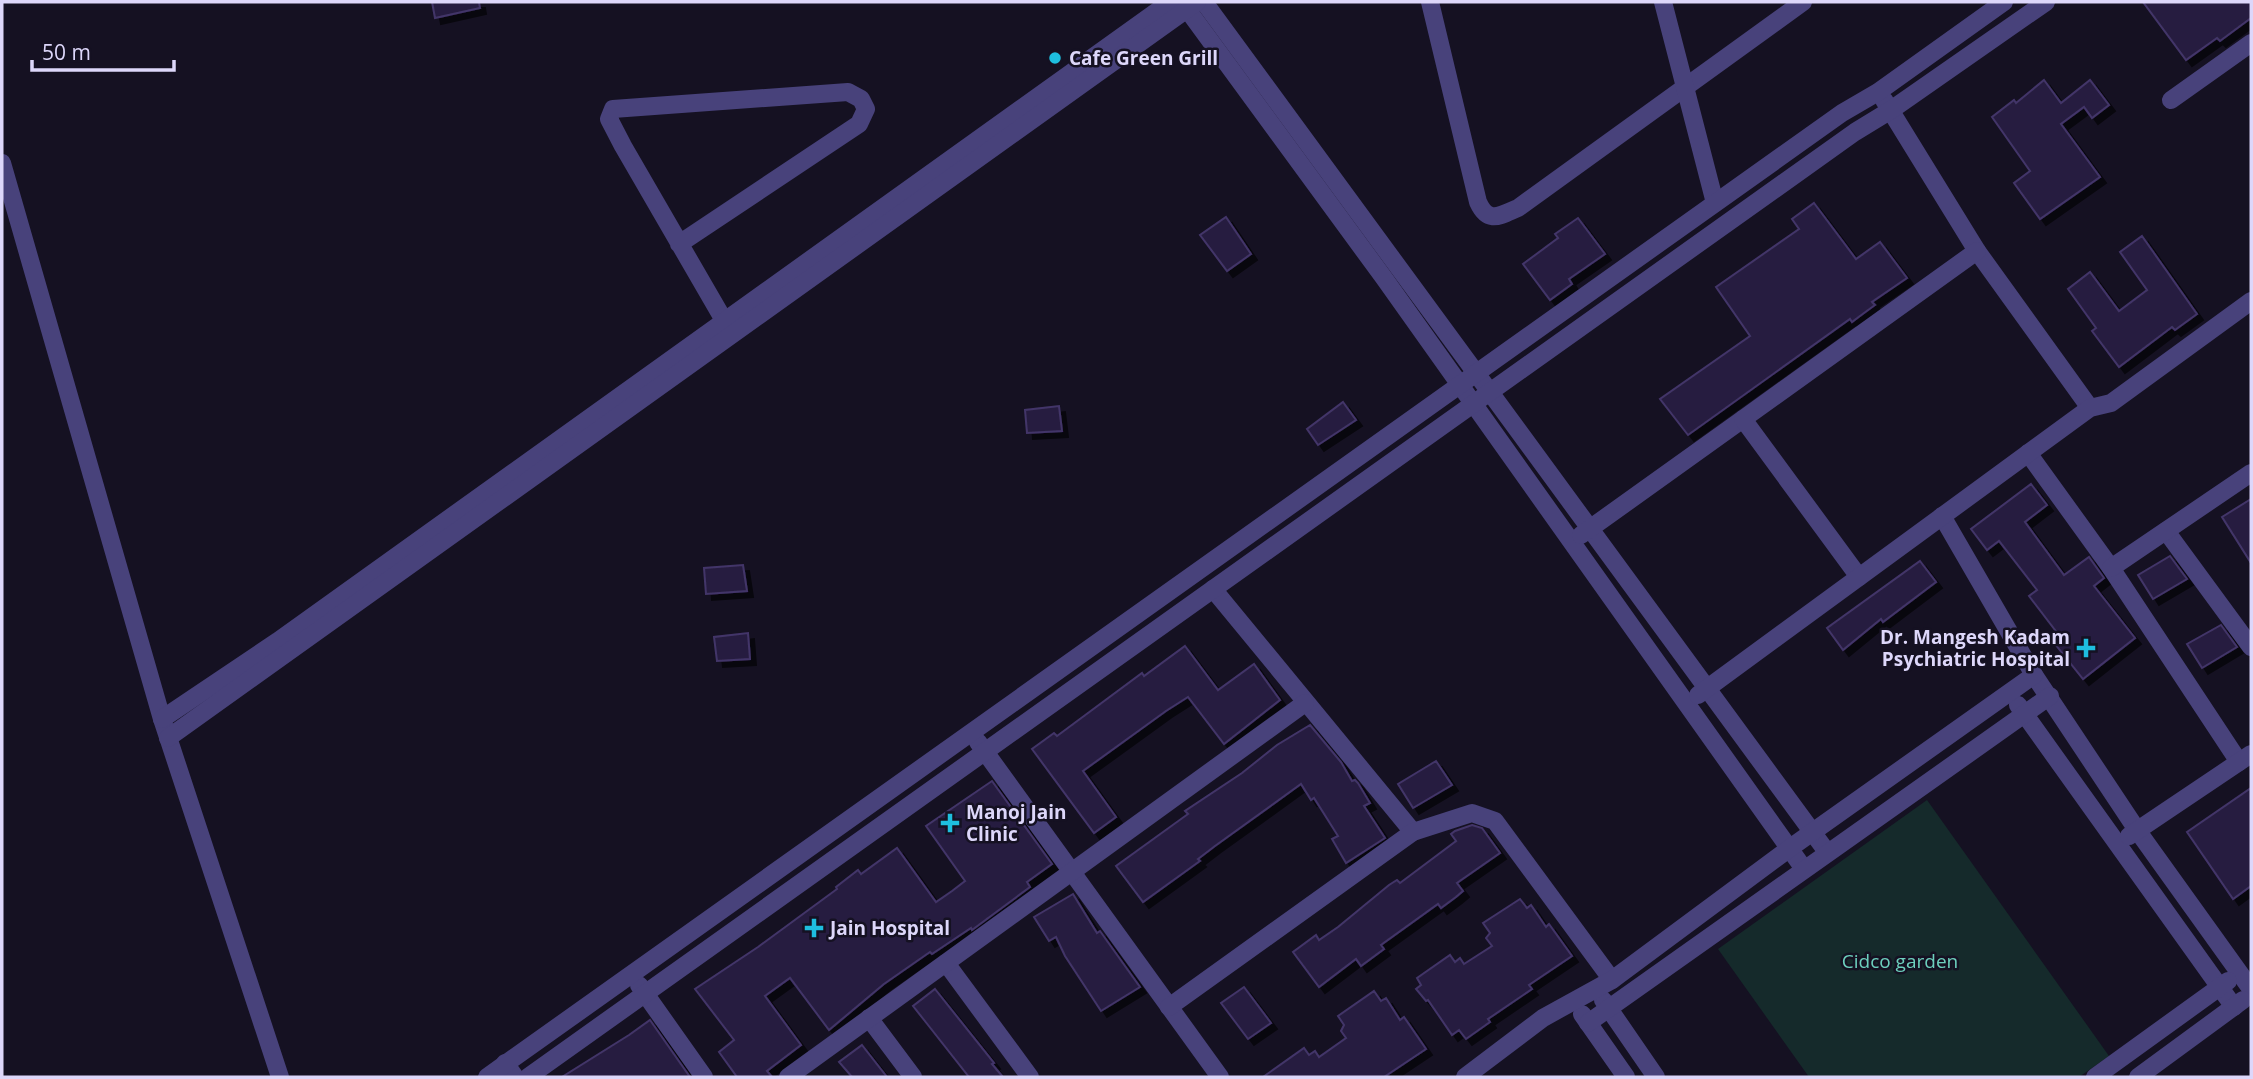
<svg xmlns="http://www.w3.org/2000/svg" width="2253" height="1079" font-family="'Open Sans',sans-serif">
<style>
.green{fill:#152a2b}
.building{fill:#281f40;stroke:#433569;stroke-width:2;filter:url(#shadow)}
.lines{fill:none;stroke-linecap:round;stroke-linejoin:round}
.minor{stroke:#48427b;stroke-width:18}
.poi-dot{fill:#1ebedf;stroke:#151122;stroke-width:2.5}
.labels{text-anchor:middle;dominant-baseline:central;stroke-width:5;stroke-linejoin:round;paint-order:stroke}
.poi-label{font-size:19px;font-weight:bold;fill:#ddd7fa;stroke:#151122;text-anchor:start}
.park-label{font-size:19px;fill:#6dd0be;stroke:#151122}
</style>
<defs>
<filter id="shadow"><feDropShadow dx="6" dy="6" stdDeviation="0" flood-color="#0009"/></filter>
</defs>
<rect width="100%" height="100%" fill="#151122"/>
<polygon class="green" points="1927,800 2109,1056 2079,1077 1809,1077 1718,949"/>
<g class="building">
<polygon points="432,2 479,2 480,8 435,18"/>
<polygon points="2143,2 2251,2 2251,18 2220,41 2217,38 2186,60"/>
<polygon points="2044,80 2061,103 2090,80 2109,105 2092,118 2084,107 2061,124 2100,177 2040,219 2014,183 2030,171 1992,117 2014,100 2016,103"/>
<polygon points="1814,203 1856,259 1880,242 1907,278 1872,302 1875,305 1860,316 1852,322 1850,319 1688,435 1660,399 1750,336 1716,287 1799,229 1792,219"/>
<polygon points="1226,217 1251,254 1227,271 1200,235"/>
<polygon points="1578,218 1605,254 1569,279 1572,284 1550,300 1523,264 1558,238 1555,234"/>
<polygon points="2142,236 2197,314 2175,330 2172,327 2119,367 2092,331 2096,328 2068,289 2090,272 2119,311 2147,290 2120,252"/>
<polygon points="1343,402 1356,420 1318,445 1307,429"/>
<polygon points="1059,406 1062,431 1027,433 1025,410"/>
<polygon points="2031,484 2047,505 2025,522 2064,575 2089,557 2104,578 2094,586 2135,638 2083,679 2051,639 2058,634 2029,596 2037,590 1999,541 1987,550 1971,529"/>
<polygon points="2251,499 2251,563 2222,517"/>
<polygon points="2170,556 2187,579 2153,599 2138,575"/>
<polygon points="1920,561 1936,582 1883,622 1881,619 1843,650 1827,628"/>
<polygon points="743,565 747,591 706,594 704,568"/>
<polygon points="2221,625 2237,647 2202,668 2187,644"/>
<polygon points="748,633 750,659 717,661 714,637"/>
<polygon points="1185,646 1218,690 1254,664 1280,700 1224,744 1188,697 1166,711 1083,771 1116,817 1094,833 1032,749 1054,733 1057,736 1142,673 1144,676"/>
<polygon points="1310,725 1341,762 1352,781 1355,780 1358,783 1370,803 1364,806 1385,838 1346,863 1332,839 1338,836 1314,798 1311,800 1301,784 1215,846 1198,859 1200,861 1143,902 1116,866 1188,814 1185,811 1242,773 1277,745"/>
<polygon points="1436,761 1452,785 1413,808 1398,784"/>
<polygon points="992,781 1052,864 1027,882 1030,887 972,930 971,928 932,954 930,952 884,984 829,1030 790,978 765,996 801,1045 767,1071 772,1077 737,1077 719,1052 734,1040 695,989 758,947 837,889 836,887 858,870 861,874 897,848 936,902 952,891 965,881 926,826"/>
<polygon points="2251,788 2251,886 2233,899 2187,832"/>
<polygon points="1472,825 1482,828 1500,853 1457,883 1463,891 1456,897 1441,908 1438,904 1381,945 1384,949 1361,966 1356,959 1319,987 1293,952 1316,935 1319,940 1338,927 1389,885 1397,880 1400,883 1456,841 1451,834 1455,831"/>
<polygon points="1073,894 1097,933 1100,931 1140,987 1101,1011 1065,956 1056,937 1049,941 1034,917"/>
<polygon points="1520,899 1527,908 1531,905 1546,927 1549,924 1572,956 1529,985 1532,989 1488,1019 1490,1022 1466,1039 1459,1030 1452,1035 1428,1000 1426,1001 1416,989 1421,985 1417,978 1450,955 1455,962 1460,958 1464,964 1492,946 1486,938 1490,933 1483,923"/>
<polygon points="1244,987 1271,1023 1248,1039 1221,1003"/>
<polygon points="935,989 994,1063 992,1064 1003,1077 969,1077 928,1025 913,1006"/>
<polygon points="1374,991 1381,1001 1386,998 1400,1020 1404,1017 1426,1049 1384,1077 1263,1077 1304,1048 1309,1055 1315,1051 1319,1057 1346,1038 1341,1031 1344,1025 1338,1016"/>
<polygon points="650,1020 690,1077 562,1077 629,1035"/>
<polygon points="862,1045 869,1054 887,1077 852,1077 839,1062"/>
</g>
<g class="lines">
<g class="minor">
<polyline points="1185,2 1187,9 1384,278 1804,869"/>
<polyline points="1204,2 1827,852"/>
<path d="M1430 2 1478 202C1488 224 1499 216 1518 208L1803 2"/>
<polyline points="1663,2 1715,203"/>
<polyline points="1884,100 1977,251 2090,408"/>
<polyline points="2171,100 2251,43"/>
<polyline points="2,163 162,719 280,1077"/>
<polyline points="679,244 859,124 866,109 861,99 848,92 613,109 609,119 623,146 729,329"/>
<polyline points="2028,453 2111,568 2239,762"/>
<polyline points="1942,516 2034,675 2137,830 2251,989"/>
<polyline points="2166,531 2251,647"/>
<polyline points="1581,535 1743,419"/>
<polyline points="2111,568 2251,473"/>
<polyline points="1859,577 1743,419 1977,251"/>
<polyline points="1213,589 1413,832"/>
<polyline points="1698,695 2090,408 2111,403 2251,301"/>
<polyline points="2018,705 2234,1007"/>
<polyline points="162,719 278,641 1170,2"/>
<polyline points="168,738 1197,2"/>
<polyline points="978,742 1220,1077"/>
<polyline points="2129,836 2251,754"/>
<polyline points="946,963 1030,1077"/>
<polyline points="639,985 704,1077"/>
<polyline points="1603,1000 1656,1077"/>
<polyline points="1169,1007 1413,832 1472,813 1495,821 1612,980"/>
<polyline points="1582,1014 1626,1077"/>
<polyline points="869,1018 913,1077"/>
<polyline points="1588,1023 2050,696"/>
<polyline points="505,1063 515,1077"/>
<polyline points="487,1077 1842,113 1878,92 2004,2"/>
<polyline points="528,1077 1855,132 1891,110 2046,2"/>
<polyline points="788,1077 1305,703"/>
<polyline points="1465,1077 1543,1018 1612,980 1790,848 2034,675"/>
<polyline points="2095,1077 2228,981"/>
<polyline points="2138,1077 2243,1000"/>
</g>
</g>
<g class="poi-dot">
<circle cx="1055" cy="58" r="7"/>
<path d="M2082.5 637.5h7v7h7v7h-7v7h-7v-7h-7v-7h7z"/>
<path d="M946.5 812.5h7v7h7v7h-7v7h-7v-7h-7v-7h7z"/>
<path d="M810.5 917.5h7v7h7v7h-7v7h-7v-7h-7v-7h7z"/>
</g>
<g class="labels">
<g class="poi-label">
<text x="1069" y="58">Cafe Green Grill</text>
<text x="2070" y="637" text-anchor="end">Dr. Mangesh Kadam<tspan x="2070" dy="22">Psychiatric Hospital</tspan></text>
<text x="966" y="812">Manoj Jain<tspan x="966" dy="22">Clinic</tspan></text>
<text x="830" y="928">Jain Hospital</text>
</g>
<g class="park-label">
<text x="1900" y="961">Cidco garden</text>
</g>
</g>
<rect width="2253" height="1079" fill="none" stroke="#ddd7fa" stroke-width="7"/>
<path d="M32 60v10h142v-10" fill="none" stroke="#ddd7fa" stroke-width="3.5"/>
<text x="42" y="60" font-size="21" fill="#ddd7fa" stroke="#151122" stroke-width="5" paint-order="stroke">50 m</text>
</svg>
